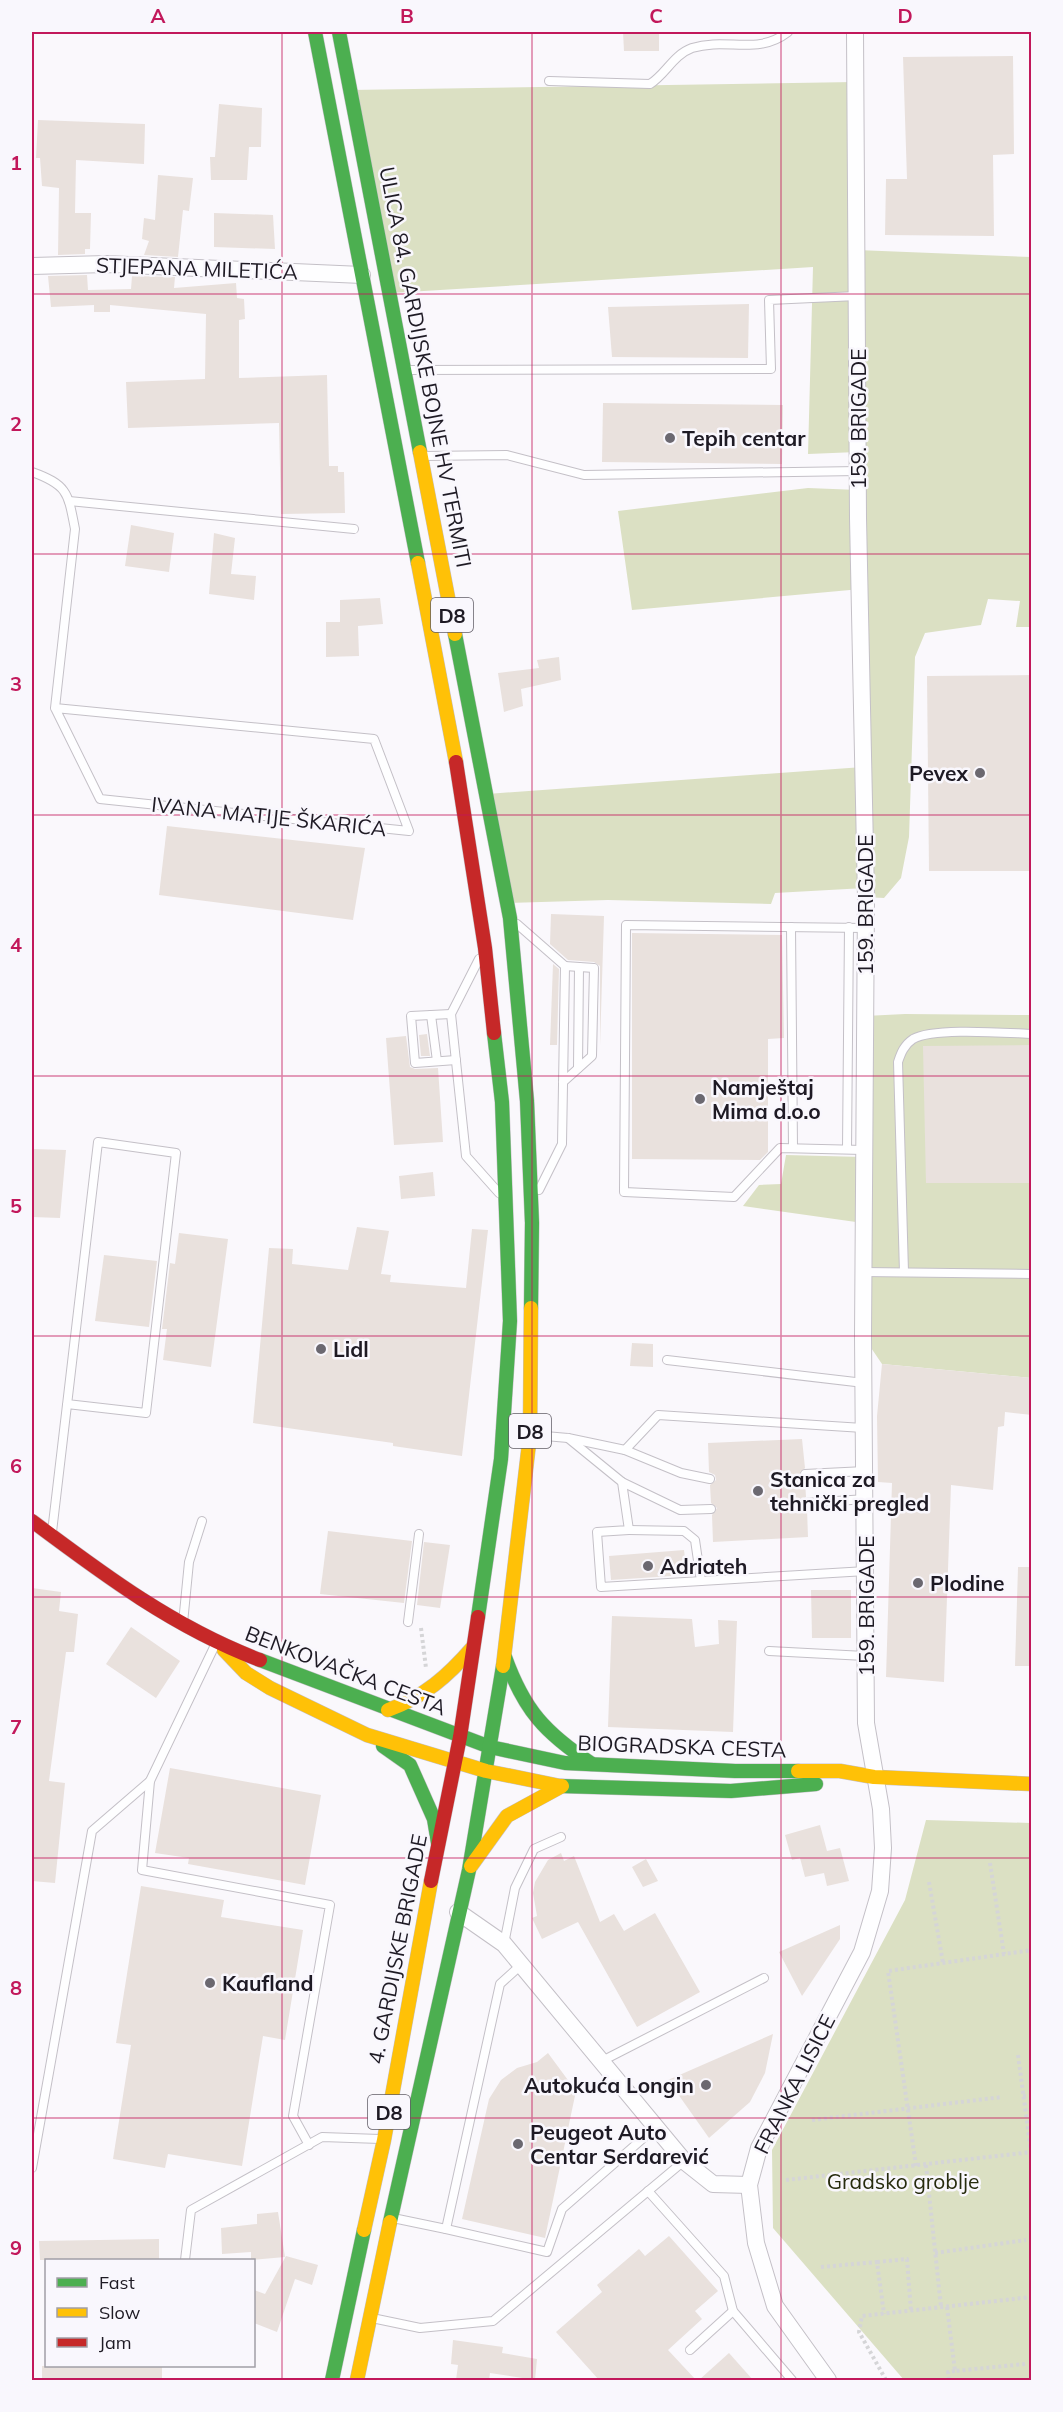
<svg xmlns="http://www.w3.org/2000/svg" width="1063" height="2412" font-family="Mulish,sans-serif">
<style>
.green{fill:#dbe0c3}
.building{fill:#e9e1dd}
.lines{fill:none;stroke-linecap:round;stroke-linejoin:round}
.lane-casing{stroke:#c4c0c7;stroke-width:10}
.street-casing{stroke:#c4c0c7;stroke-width:18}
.fast-casing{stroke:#c4c0c7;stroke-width:15}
.slow-casing{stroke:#c4c0c7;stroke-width:15}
.jam-casing{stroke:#c4c0c7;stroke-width:15}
.path{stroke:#d5d5d7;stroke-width:4;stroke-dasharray:3 3;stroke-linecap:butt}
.lane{stroke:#fefeff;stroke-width:8}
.street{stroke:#fefeff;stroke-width:16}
.fast{stroke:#4caf50;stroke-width:14}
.slow{stroke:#ffc107;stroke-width:14}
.jam{stroke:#c62828;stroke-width:14}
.grid{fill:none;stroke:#c2185b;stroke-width:1.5;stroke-opacity:0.55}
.poi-dot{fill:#6b6870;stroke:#f9f7fd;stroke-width:2}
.labels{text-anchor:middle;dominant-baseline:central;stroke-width:5;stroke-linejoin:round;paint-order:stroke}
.shield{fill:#f9f7fd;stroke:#605c65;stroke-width:1.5}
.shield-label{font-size:20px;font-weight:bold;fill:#1e1a24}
.street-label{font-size:21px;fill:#1e1a24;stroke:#f9f7fd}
.poi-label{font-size:21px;font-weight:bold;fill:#1e1a24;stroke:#f9f7fd;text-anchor:start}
.park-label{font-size:21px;fill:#272c0e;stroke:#f9f7fd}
.neatline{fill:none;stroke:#c2185b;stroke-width:2}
.grid-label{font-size:20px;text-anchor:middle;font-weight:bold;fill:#c2185b}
</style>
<rect width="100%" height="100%" fill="#faf8fc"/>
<g class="green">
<polygon points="854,82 857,250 1031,257 1031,627 1016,627 1020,601 988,599 981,625 925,633 915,657 909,837 901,878 884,898 866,897 865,888 775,893 771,904 608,900 507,903 487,794 863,767 861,589 632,610 618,511 808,488 858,490 857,452 808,454 813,267 391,293 350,90"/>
<polygon points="905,1014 1031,1015 1031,1378 882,1364 863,1336 863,1223 743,1206 759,1185 781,1184 786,1155 863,1157 865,1016"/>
<polygon points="926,1820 1031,1823 1031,2380 904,2380 773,2228 772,2150 905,1900"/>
</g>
<g class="building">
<polygon points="623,32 659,32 659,51 624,51"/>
<polygon points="1013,56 1014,154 993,155 994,236 885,235 886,179 907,179 903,57"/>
<polygon points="219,104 262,108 261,147 249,147 247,180 211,180 210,157 215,157"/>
<polygon points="38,120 145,124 144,164 76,160 75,213 91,213 90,249 85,249 85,254 58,255 59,188 42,186 40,158 36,158"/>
<polygon points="158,175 193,178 189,211 183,210 178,257 144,255 149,241 142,239 144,218 155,220"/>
<polygon points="214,213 273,215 275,249 214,247"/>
<polygon points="87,275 88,290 131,289 132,276 175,277 174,288 236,283 237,298 244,299 245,319 239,320 239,378 327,375 329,466 338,466 338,472 344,472 345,513 281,514 279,423 128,428 126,382 205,379 206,314 110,305 110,312 94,312 94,305 51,307 48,276"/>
<polygon points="749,304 748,358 612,357 608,307"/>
<polygon points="603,403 783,405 782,464 602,462"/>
<polygon points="131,525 174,533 169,572 125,566"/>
<polygon points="214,533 235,538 231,574 256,576 254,600 209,594"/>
<polygon points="380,598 383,624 358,626 359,656 326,657 326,622 340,622 340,600"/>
<polygon points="559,657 561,680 521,689 523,706 504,712 498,673 539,668 537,660"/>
<polygon points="1032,675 1032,871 929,871 927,676"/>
<polygon points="167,826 365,848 353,920 159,895"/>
<polygon points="551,914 604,916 600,1046 600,966 594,962 568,960 550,944"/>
<polygon points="632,933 782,935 784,1038 768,1039 768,1152 760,1160 632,1159"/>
<polygon points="553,964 559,969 557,1045 550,1045"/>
<polygon points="427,1034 430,1056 421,1056 419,1035"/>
<polygon points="406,1036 410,1067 415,1069 438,1068 443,1142 394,1145 386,1038"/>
<polygon points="1032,1045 1032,1183 926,1183 923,1046"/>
<polygon points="32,1149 66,1150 60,1218 32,1217"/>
<polygon points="433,1172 435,1196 401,1199 399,1176"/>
<polygon points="357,1227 389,1231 381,1274 391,1275 390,1282 466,1288 472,1229 488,1230 462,1456 393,1446 393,1443 253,1423 269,1248 293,1249 292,1264 348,1270"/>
<polygon points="179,1233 228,1239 211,1367 163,1360 167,1329 162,1329 170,1263 175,1264"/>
<polygon points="104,1255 157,1261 149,1327 95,1321"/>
<polygon points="632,1343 653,1344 653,1367 630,1366"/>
<polygon points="882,1364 1032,1378 1032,1415 1005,1412 1004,1426 998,1427 993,1490 951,1485 944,1682 886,1677 892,1483 878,1482 877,1416"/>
<polygon points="802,1439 805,1468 799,1475 805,1480 806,1497 800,1503 807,1509 808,1537 713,1542 712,1515 717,1508 711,1503 710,1485 716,1480 715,1475 709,1472 708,1443"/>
<polygon points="328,1531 412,1541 404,1603 320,1594"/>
<polygon points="424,1542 450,1545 440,1608 417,1605"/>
<polygon points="684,1550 687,1575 611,1580 609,1556"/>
<polygon points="1018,1567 1032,1567 1032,1666 1015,1666"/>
<polygon points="32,1588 61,1592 59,1611 78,1614 74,1652 66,1652 49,1781 65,1783 55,1883 32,1881"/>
<polygon points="811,1590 851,1590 851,1638 812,1638"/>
<polygon points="612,1616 692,1619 695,1647 719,1644 718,1620 737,1621 733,1732 608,1727"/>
<polygon points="131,1627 180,1661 156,1698 106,1664"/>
<polygon points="170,1768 321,1795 305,1885 188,1864 189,1858 155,1853"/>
<polygon points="820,1825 827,1851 840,1848 849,1881 827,1886 824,1873 805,1877 800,1858 792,1860 785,1835"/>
<polygon points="561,1853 564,1861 574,1856 600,1922 614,1914 624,1931 655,1913 700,1992 637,2027 578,1922 542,1939 532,1918 537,1916 533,1893 535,1882 548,1860"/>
<polygon points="646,1859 658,1881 643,1887 632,1867"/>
<polygon points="141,1886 224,1900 221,1917 303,1930 285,2040 263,2036 242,2166 168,2154 165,2168 113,2159 131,2045 116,2043"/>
<polygon points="840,1925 840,1939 802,1996 779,1952"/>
<polygon points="773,2034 765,2073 750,2102 709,2138 668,2080"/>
<polygon points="548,2053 576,2091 545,2238 462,2219 489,2099 501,2080 517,2068 537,2062"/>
<polygon points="278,2212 285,2257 251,2260 251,2252 222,2254 221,2228 257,2224 257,2214"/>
<polygon points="669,2236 718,2291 695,2311 702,2319 668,2350 696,2380 599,2380 556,2332 602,2292 597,2285 639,2249 645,2256"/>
<polygon points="159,2239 159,2260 40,2260 39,2241"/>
<polygon points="286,2256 318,2265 312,2285 295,2279 277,2332 254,2323 254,2290 265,2294"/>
<polygon points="453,2340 503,2347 502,2353 537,2359 535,2380 490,2373 489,2380 456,2380 458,2365 451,2364"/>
<polygon points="729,2353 753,2380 699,2380"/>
<rect x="42" y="2366" width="120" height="14"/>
</g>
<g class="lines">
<defs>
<g id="lane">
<path d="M549 81 650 84C666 74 673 55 692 48 727 37 757 56 788 32"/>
<polyline points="406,370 771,369 769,300 857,296"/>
<polyline points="423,456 507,455 584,475 858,471"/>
<path d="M32 472C68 485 68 493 75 529L55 708 100 799 409 831 374 739 55 708"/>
<polyline points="69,501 354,529"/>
<polyline points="517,924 565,966 562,1144 539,1190"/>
<polyline points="791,927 793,1148"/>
<polyline points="479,959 451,1014 466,1156 499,1193"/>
<polyline points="451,1014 411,1016 415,1063 456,1060"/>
<polyline points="431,1015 437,1061"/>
<polyline points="578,1068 579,967"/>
<polyline points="563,1082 592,1056 594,968 565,966"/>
<polyline points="847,1149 849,927"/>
<polyline points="863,1150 780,1148 734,1197 624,1192 626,925 865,928"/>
<polyline points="863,1272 1032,1274"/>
<path d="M904 1272 898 1062C901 1053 904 1045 913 1039 933 1027 1006 1033 1032 1034"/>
<polyline points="667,1360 864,1383"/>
<polyline points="534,1435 568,1438 625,1450"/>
<polyline points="568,1438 622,1482 629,1530 597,1532 601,1587 866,1571"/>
<polyline points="805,1474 865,1471"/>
<polyline points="710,1479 681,1473 625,1450 658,1415 863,1428"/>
<polyline points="622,1482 680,1510 711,1509"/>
<polyline points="806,1503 866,1499"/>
<polyline points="629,1530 684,1531 695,1540 701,1581"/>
<polyline points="52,1532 98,1142 176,1153 146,1413 67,1404"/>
<polyline points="408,1622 419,1534"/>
<polyline points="183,1623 189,1562 202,1521"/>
<polyline points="216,1643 150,1781 142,1870 330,1905 293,2116 309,2145"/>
<polyline points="769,1651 865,1656"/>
<polyline points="504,1944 515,1888 534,1849 561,1837"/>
<polyline points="521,1965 500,1984 446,2229 547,2252 562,2209 656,2127"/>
<polyline points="602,2061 764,1978"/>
<polyline points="32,2168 92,1831 150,1781"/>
<polyline points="648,2191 724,2276 733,2311 792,2380"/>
<polyline points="393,2218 446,2229"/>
<polyline points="185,2260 191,2210 322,2137 380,2139"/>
<polyline points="372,2318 420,2328 493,2321 684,2161"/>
<polyline points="690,2350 733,2311"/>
</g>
<g id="street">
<polyline points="32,266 106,264 362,275"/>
<polyline points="458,1912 504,1944 684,2161 713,2184 749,2185"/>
<polyline points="828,2380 775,2306 756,2243 749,2185 759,2148 862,1952 880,1891 883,1848 881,1809 866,1723 863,1336 866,897 858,518 855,32"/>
</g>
<g id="fast">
<polyline points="315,32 418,563"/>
<polyline points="339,32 420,452"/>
<polyline points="455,634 510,918 527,1101 532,1223 531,1308"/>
<polyline points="478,1617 501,1459 510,1321 502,1102 494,1033"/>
<path d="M505 1657C524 1710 545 1733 592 1764"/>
<polyline points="260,1660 490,1747 565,1763 735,1771 798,1771"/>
<polyline points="383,1746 410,1765 434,1819 438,1843"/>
<polyline points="560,1786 731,1791 816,1784"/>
<polyline points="390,2222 469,1870 503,1666"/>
<polyline points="332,2380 364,2230"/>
</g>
<g id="slow">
<polyline points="420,452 455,634"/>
<polyline points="418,563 456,762"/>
<polyline points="224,1650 246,1673 270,1688 367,1735 486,1771 560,1786"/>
<polyline points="503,1666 530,1435 531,1308"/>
<path d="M388 1710C424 1697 448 1676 473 1647"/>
<polyline points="798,1771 840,1771 874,1777 1032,1784"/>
<polyline points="471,1866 507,1816 562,1786"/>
<polyline points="364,2230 384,2140 431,1881"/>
<polyline points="357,2380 390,2222"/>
</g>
<g id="jam">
<polyline points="456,762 485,948 494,1033"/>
<path d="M32 1521C104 1575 175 1628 260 1660"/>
<polyline points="431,1881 460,1737 478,1617"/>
</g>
</defs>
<use href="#lane" class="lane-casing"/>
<use href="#street" class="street-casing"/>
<use href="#fast" class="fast-casing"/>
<use href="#slow" class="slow-casing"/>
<use href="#jam" class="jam-casing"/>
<g class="path">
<polyline points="421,1628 426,1668"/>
<polyline points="990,1863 1004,1954"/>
<polyline points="929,1882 943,1963"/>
<polyline points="1018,2055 1032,2159"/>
<polyline points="1023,2096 1032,2095"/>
<polyline points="812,2120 1002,2097"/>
<polyline points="926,2165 941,2307"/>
<polyline points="916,2166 888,1971 1032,1950"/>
<polyline points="786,2180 1032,2152"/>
<polyline points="935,2253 1026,2240"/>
<polyline points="877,2262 907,2259 911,2311"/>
<polyline points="821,2267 877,2262 884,2314"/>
<polyline points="947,2307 955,2371 1025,2364"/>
<polyline points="886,2380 859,2332 862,2316 1032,2297"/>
<polyline points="949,2380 948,2372 955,2371"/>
</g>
<use href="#lane" class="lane"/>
<use href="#street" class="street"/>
<use href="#fast" class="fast"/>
<use href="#slow" class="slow"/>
<use href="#jam" class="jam"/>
</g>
<path class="grid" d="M282 32V2380M532 32V2380M781 32V2380M32 294H1032M32 554H1032M32 815H1032M32 1076H1032M32 1336H1032M32 1597H1032M32 1858H1032M32 2118H1032"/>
<g class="poi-dot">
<circle cx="670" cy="438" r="6"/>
<circle cx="980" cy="773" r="6"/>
<circle cx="700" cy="1099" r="6"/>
<circle cx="321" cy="1349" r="6"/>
<circle cx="758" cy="1491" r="6"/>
<circle cx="648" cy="1566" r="6"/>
<circle cx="918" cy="1583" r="6"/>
<circle cx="210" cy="1983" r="6"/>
<circle cx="706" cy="2085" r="6"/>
<circle cx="518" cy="2144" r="6"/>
</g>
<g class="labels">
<g class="shield">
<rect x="431" y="598" width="42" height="34" rx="4.5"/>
<rect x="509" y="1414" width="42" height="34" rx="4.5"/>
<rect x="368" y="2095" width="42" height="34" rx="4.5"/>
</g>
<g class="shield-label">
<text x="452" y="615">D8</text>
<text x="530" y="1431">D8</text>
<text x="389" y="2112">D8</text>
</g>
<g class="street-label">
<text transform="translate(197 268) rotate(2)">STJEPANA MILETIĆA</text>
<text transform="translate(426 367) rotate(79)">ULICA 84. GARDIJSKE BOJNE HV TERMITI</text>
<text transform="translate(858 419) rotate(-90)">159. BRIGADE</text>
<text transform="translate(269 816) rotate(6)">IVANA MATIJE ŠKARIĆA</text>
<text transform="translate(865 905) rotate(-90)">159. BRIGADE</text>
<text transform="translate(866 1606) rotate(-90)">159. BRIGADE</text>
<text transform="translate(346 1670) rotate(21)">BENKOVAČKA CESTA</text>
<text transform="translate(682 1746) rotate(2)">BIOGRADSKA CESTA</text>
<text transform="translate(397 1949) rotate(-79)">4. GARDIJSKE BRIGADE</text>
<text transform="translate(794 2084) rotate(-63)">FRANKA LISICE</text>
</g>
<g class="poi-label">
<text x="682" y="438">Tepih centar</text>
<text x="968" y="773" text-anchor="end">Pevex</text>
<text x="712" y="1087">Namještaj<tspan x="712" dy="24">Mima d.o.o</tspan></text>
<text x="333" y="1349">Lidl</text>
<text x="770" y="1479">Stanica za<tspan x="770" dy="24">tehnički pregled</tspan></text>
<text x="660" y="1566">Adriateh</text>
<text x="930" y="1583">Plodine</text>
<text x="222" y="1983">Kaufland</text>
<text x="694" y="2085" text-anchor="end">Autokuća Longin</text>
<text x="530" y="2132">Peugeot Auto<tspan x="530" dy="24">Centar Serdarević</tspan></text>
</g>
<g class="park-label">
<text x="903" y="2181">Gradsko groblje</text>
</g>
</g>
<rect width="1063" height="2412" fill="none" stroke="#f9f7fd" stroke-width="66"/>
<rect x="45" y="2259" width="210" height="108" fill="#f9f7fd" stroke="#a19fa6" stroke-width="1.5"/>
<rect x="57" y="2278" width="30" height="9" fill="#4caf50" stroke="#a19fa6" stroke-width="1.5"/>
<text x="99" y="2289" font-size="18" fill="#1e1a24">Fast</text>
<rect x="57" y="2308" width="30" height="9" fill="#ffc107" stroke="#a19fa6" stroke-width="1.5"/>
<text x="99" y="2319" font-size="18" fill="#1e1a24">Slow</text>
<rect x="57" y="2338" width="30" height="9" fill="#c62828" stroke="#a19fa6" stroke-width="1.5"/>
<text x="99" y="2349" font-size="18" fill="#1e1a24">Jam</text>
<rect x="33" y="33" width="997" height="2346" class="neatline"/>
<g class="grid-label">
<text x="158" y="23">A</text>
<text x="407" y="23">B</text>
<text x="656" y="23">C</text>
<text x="905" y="23">D</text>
<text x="16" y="170">1</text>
<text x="16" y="431">2</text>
<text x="16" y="691">3</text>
<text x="16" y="952">4</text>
<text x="16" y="1213">5</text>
<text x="16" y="1473">6</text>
<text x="16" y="1734">7</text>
<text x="16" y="1995">8</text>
<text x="16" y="2255">9</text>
</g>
</svg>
